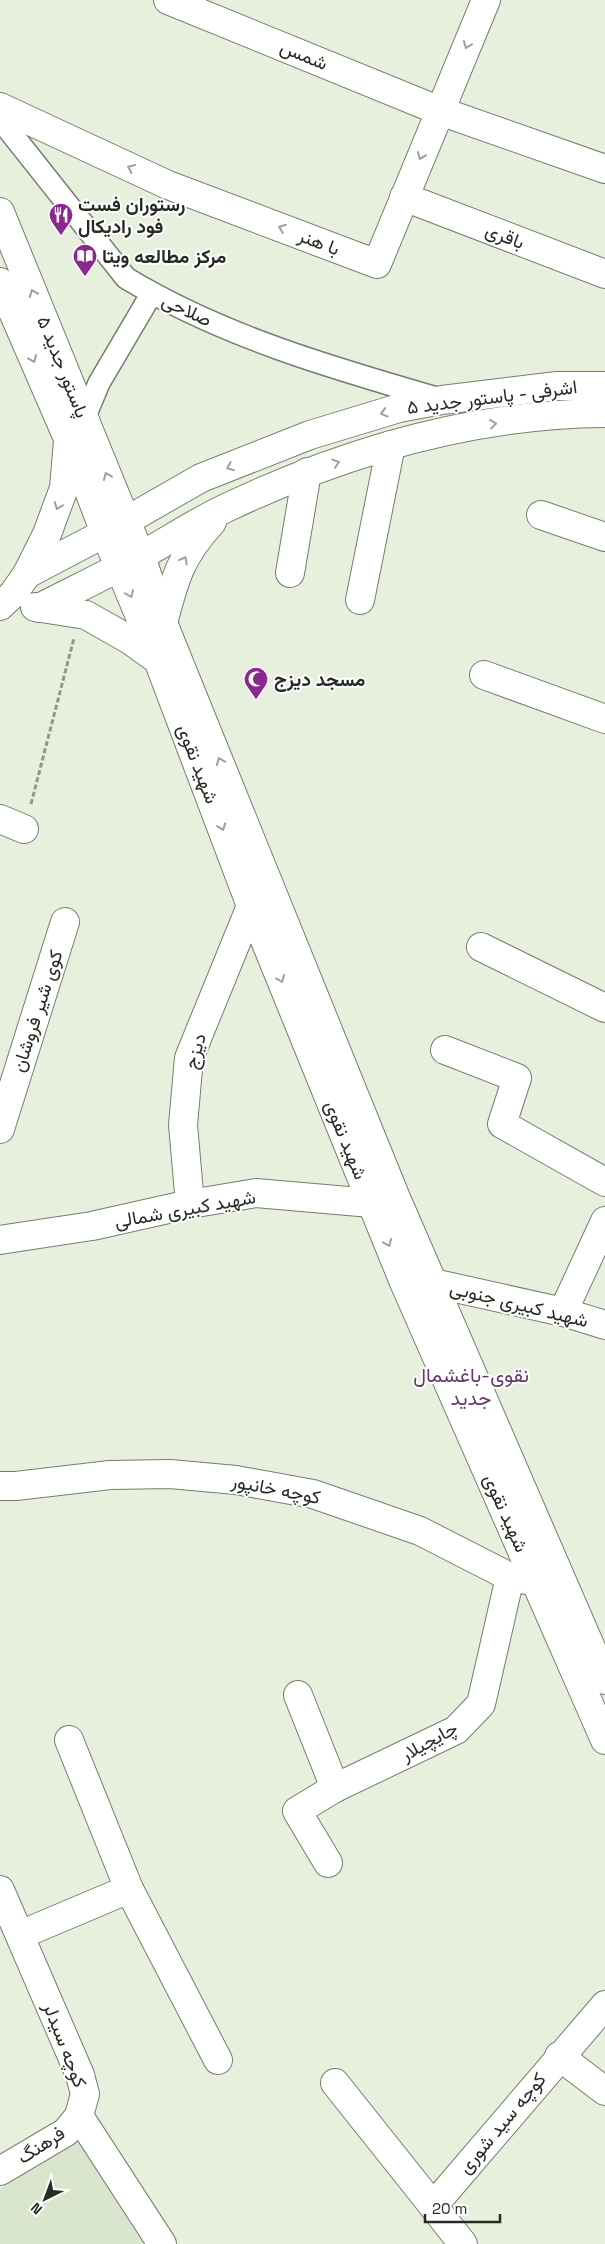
<svg xmlns="http://www.w3.org/2000/svg" width="605" height="2244" font-family="'Space Grotesk',Vazirmatn,sans-serif">
<style>
.built{fill:#d9e5cc}
.lines{fill:none;stroke-linecap:round;stroke-linejoin:round}
.pedestrian-casing{stroke:#757e6c;stroke-width:24}
.minor-casing{stroke:#757e6c;stroke-width:30}
.secondary-casing{stroke:#757e6c;stroke-width:30}
.primary-casing{stroke:#757e6c;stroke-width:30}
.path{stroke:#91978a;stroke-width:3;stroke-dasharray:5 2.5;stroke-linecap:butt}
.pedestrian{stroke:#fff;stroke-width:21}
.minor{stroke:#fff;stroke-width:28}
.secondary{stroke:#fff;stroke-width:28}
.primary{stroke:#fff;stroke-width:28}
.oneway{stroke:#9ea09c}
.labels{text-anchor:middle;dominant-baseline:central;stroke-width:4;stroke-linejoin:round;paint-order:stroke}
.street-label{font-size:19px;fill:#282b24;stroke:#fff}
.poi-label{font-size:19px;font-weight:bold;fill:#282b24;stroke:#fff;text-anchor:start}
.neighbourhood-label{font-size:20px;fill:#673668;stroke:#fff}
</style>
<rect width="100%" height="100%" fill="#e7f0dd"/>
<polygon class="built" points="79,2142 144,2244 0,2244 0,2189"/>
<g class="lines">
<defs>
<g id="pedestrian">
<path d="M0 119 126 278C222 336 332 368 440 399"/>
<polyline points="84,419 99,383 152,293"/>
</g>
<g id="minor">
<polyline points="168,0 440,111 605,169"/>
<polyline points="0,107 168,185 377,264 486,0"/>
<polyline points="404,197 605,274"/>
<polyline points="541,515 605,537"/>
<polyline points="290,573 307,472"/>
<polyline points="360,600 391,445"/>
<polyline points="484,675 605,719"/>
<polyline points="0,819 24,829"/>
<polyline points="481,947 605,1008"/>
<polyline points="445,1050 517,1078 502,1124 605,1182"/>
<polyline points="0,1129 65,922"/>
<polyline points="190,1204 183,1125 189,1058 251,906"/>
<polyline points="0,1240 92,1226 190,1204 256,1193 371,1203"/>
<polyline points="433,1283 563,1312 605,1325"/>
<polyline points="563,1312 605,1221"/>
<polyline points="0,1486 16,1486 110,1475 170,1474 236,1480 313,1494 420,1531 510,1577 537,1582"/>
<polyline points="298,1695 335,1788"/>
<polyline points="69,1740 129,1889 218,2060"/>
<polyline points="328,1863 297,1811 335,1788 456,1730 481,1704 510,1577"/>
<polyline points="0,1890 80,2075 85,2094 79,2116 162,2244"/>
<polyline points="20,1935 129,1889"/>
<polyline points="559,2056 605,2091"/>
<polyline points="335,2083 433,2206"/>
<polyline points="0,2171 66,2132 79,2116"/>
<polyline points="463,2244 433,2206 605,2005"/>
</g>
<g id="secondary">
<polyline points="0,212 126,521"/>
<polyline points="0,282 76,457 105,533"/>
</g>
<g id="primary">
<polyline points="126,521 141,556 163,623 396,1198 605,1680"/>
<polyline points="105,533 158,660 251,906 403,1280 605,1740"/>
<polyline points="27,574 105,533 201,478 310,435 399,408 442,400 557,386 605,386"/>
<polyline points="0,606 13,594 27,574 47,534 64,488 68,441"/>
<polyline points="35,607 86,615 130,640 158,660"/>
<path d="M39 608C74 590 110 573 144 554 171 539 198 521 226 508 344 452 474 414 605 413"/>
<path d="M163 623C175 578 180 557 212 522"/>
</g>
</defs>
<use href="#pedestrian" class="pedestrian-casing"/>
<use href="#minor" class="minor-casing"/>
<use href="#secondary" class="secondary-casing"/>
<use href="#primary" class="primary-casing"/>
<polyline class="path" points="31,804 74,638"/>
<use href="#pedestrian" class="pedestrian"/>
<use href="#minor" class="minor"/>
<use href="#secondary" class="secondary"/>
<use href="#primary" class="primary"/>
</g>
<defs><path id="oneway-chevron" d="M-2-3.5L2.5 0L-2 3.5" fill="none" stroke-width="1.6" stroke-linecap="round" stroke-linejoin="round" transform="scale(1.25)"/></defs>
<g class="oneway">
<use href="#oneway-chevron" transform="translate(467 45) rotate(112)"/>
<use href="#oneway-chevron" transform="translate(421 156) rotate(112)"/>
<use href="#oneway-chevron" transform="translate(131 168) rotate(-155)"/>
<use href="#oneway-chevron" transform="translate(282 228) rotate(-159)"/>
<use href="#oneway-chevron" transform="translate(33 293) rotate(-112)"/>
<use href="#oneway-chevron" transform="translate(33 359) rotate(67)"/>
<use href="#oneway-chevron" transform="translate(384 413) rotate(163)"/>
<use href="#oneway-chevron" transform="translate(493 424) rotate(-7)"/>
<use href="#oneway-chevron" transform="translate(336 463) rotate(-18)"/>
<use href="#oneway-chevron" transform="translate(230 467) rotate(158)"/>
<use href="#oneway-chevron" transform="translate(107 476) rotate(-113)"/>
<use href="#oneway-chevron" transform="translate(58 506) rotate(111)"/>
<use href="#oneway-chevron" transform="translate(184 560) rotate(-61)"/>
<use href="#oneway-chevron" transform="translate(130 594) rotate(67)"/>
<use href="#oneway-chevron" transform="translate(220 761) rotate(-112)"/>
<use href="#oneway-chevron" transform="translate(222 827) rotate(70)"/>
<use href="#oneway-chevron" transform="translate(281 979) rotate(68)"/>
<use href="#oneway-chevron" transform="translate(388 1243) rotate(68)"/>
</g>
<defs>
<symbol id="restaurant-pin" viewBox="-11 -11 22 30"><path d="M0 17L-7.5 6A9.5 9.5 0 1 1 7.5 6Z" fill="#8b288f" stroke="#fff"/><path d="M-5-6h1v4h1v-4h1v4h1v-4h1v5L-1.5 .5V6h-2V.5L-5-1ZM5-6V6H3V1.5H1.5Q1.5-4 5-6Z" fill="#fff"/></symbol>
<symbol id="library-pin" viewBox="-11 -11 22 30"><path d="M0 17L-7.5 6A9.5 9.5 0 1 1 7.5 6Z" fill="#8b288f" stroke="#fff"/><path d="M-6-4Q-3-5.5-.7-3.5V5Q-3 3-6 4ZM6-4Q3-5.5 .7-3.5V5Q3 3 6 4Z" fill="#fff"/></symbol>
<symbol id="mosque-pin" viewBox="-11 -11 22 30"><path d="M0 17L-7.5 6A9.5 9.5 0 1 1 7.5 6Z" fill="#8b288f" stroke="#fff"/><path d="M3.5-4.9A6 6 0 1 0 3.5 4.9A5 5 0 1 1 3.5-4.9Z" fill="#fff"/></symbol>
</defs>
<g fill-rule="evenodd">
<use href="#restaurant-pin" x="47" y="201" width="28" height="38"/>
<use href="#library-pin" x="71" y="242" width="28" height="38"/>
<use href="#mosque-pin" x="242" y="665" width="28" height="38"/>
</g>
<g class="labels">
<g class="street-label">
<text transform="translate(304 55) rotate(22)">شمس</text>
<text transform="translate(505 236) rotate(21)">باقری</text>
<text transform="translate(319 242) rotate(21)">با هنر</text>
<text transform="translate(187 310) rotate(25)">صلاحی</text>
<text transform="translate(63 367) rotate(68)">پاستور جدید ۵</text>
<text transform="translate(492 397) rotate(-7)">اشرفی - پاستور جدید ۵</text>
<text transform="translate(198 764) rotate(69)">شهید نقوی</text>
<text transform="translate(37 1011) rotate(-72)">کوی شیر فروشان</text>
<text transform="translate(195 1051) rotate(-74)">دیزج</text>
<text transform="translate(346 1140) rotate(68)">شهید نقوی</text>
<text transform="translate(185 1209) rotate(-10)">شهید کبیری شمالی</text>
<text transform="translate(519 1304) rotate(14)">شهید کبیری جنوبی</text>
<text transform="translate(276 1489) rotate(11)">کوچه خانپور</text>
<text transform="translate(506 1513) rotate(66)">شهید نقوی</text>
<text transform="translate(429 1741) rotate(-29)">چایچیلار</text>
<text transform="translate(65 2045) rotate(69)">کوچه سیدلر</text>
<text transform="translate(502 2123) rotate(-50)">کوچه سید شوری</text>
<text transform="translate(41 2145) rotate(-33)">فرهنگ</text>
</g>
<g class="poi-label">
<text x="78" y="204">رستوران فست<tspan x="78" dy="22">فود رادیکال</tspan></text>
<text x="102" y="256">مرکز مطالعه ویتا</text>
<text x="274" y="679">مسجد دیزج</text>
</g>
<g class="neighbourhood-label">
<text x="471" y="1375">نقوی-باغشمال<tspan x="471" dy="23">جدید</tspan></text>
</g>
</g>
<g transform="translate(45 2199) rotate(222)" stroke="#ffffff" stroke-width="4" paint-order="stroke">
<path d="M0-4L9 19L0 12L-9 19Z" fill="#282b24"/>
<text y="-8" font-size="14" font-weight="bold" text-anchor="middle" fill="#282b24">N</text>
</g>
<path d="M425 2214v8h75v-8" fill="none" stroke="#282b24" stroke-width="2.5"/>
<text x="432" y="2214" font-size="15" fill="#282b24" stroke="#ffffff" stroke-width="4" paint-order="stroke">20 m</text>
</svg>
